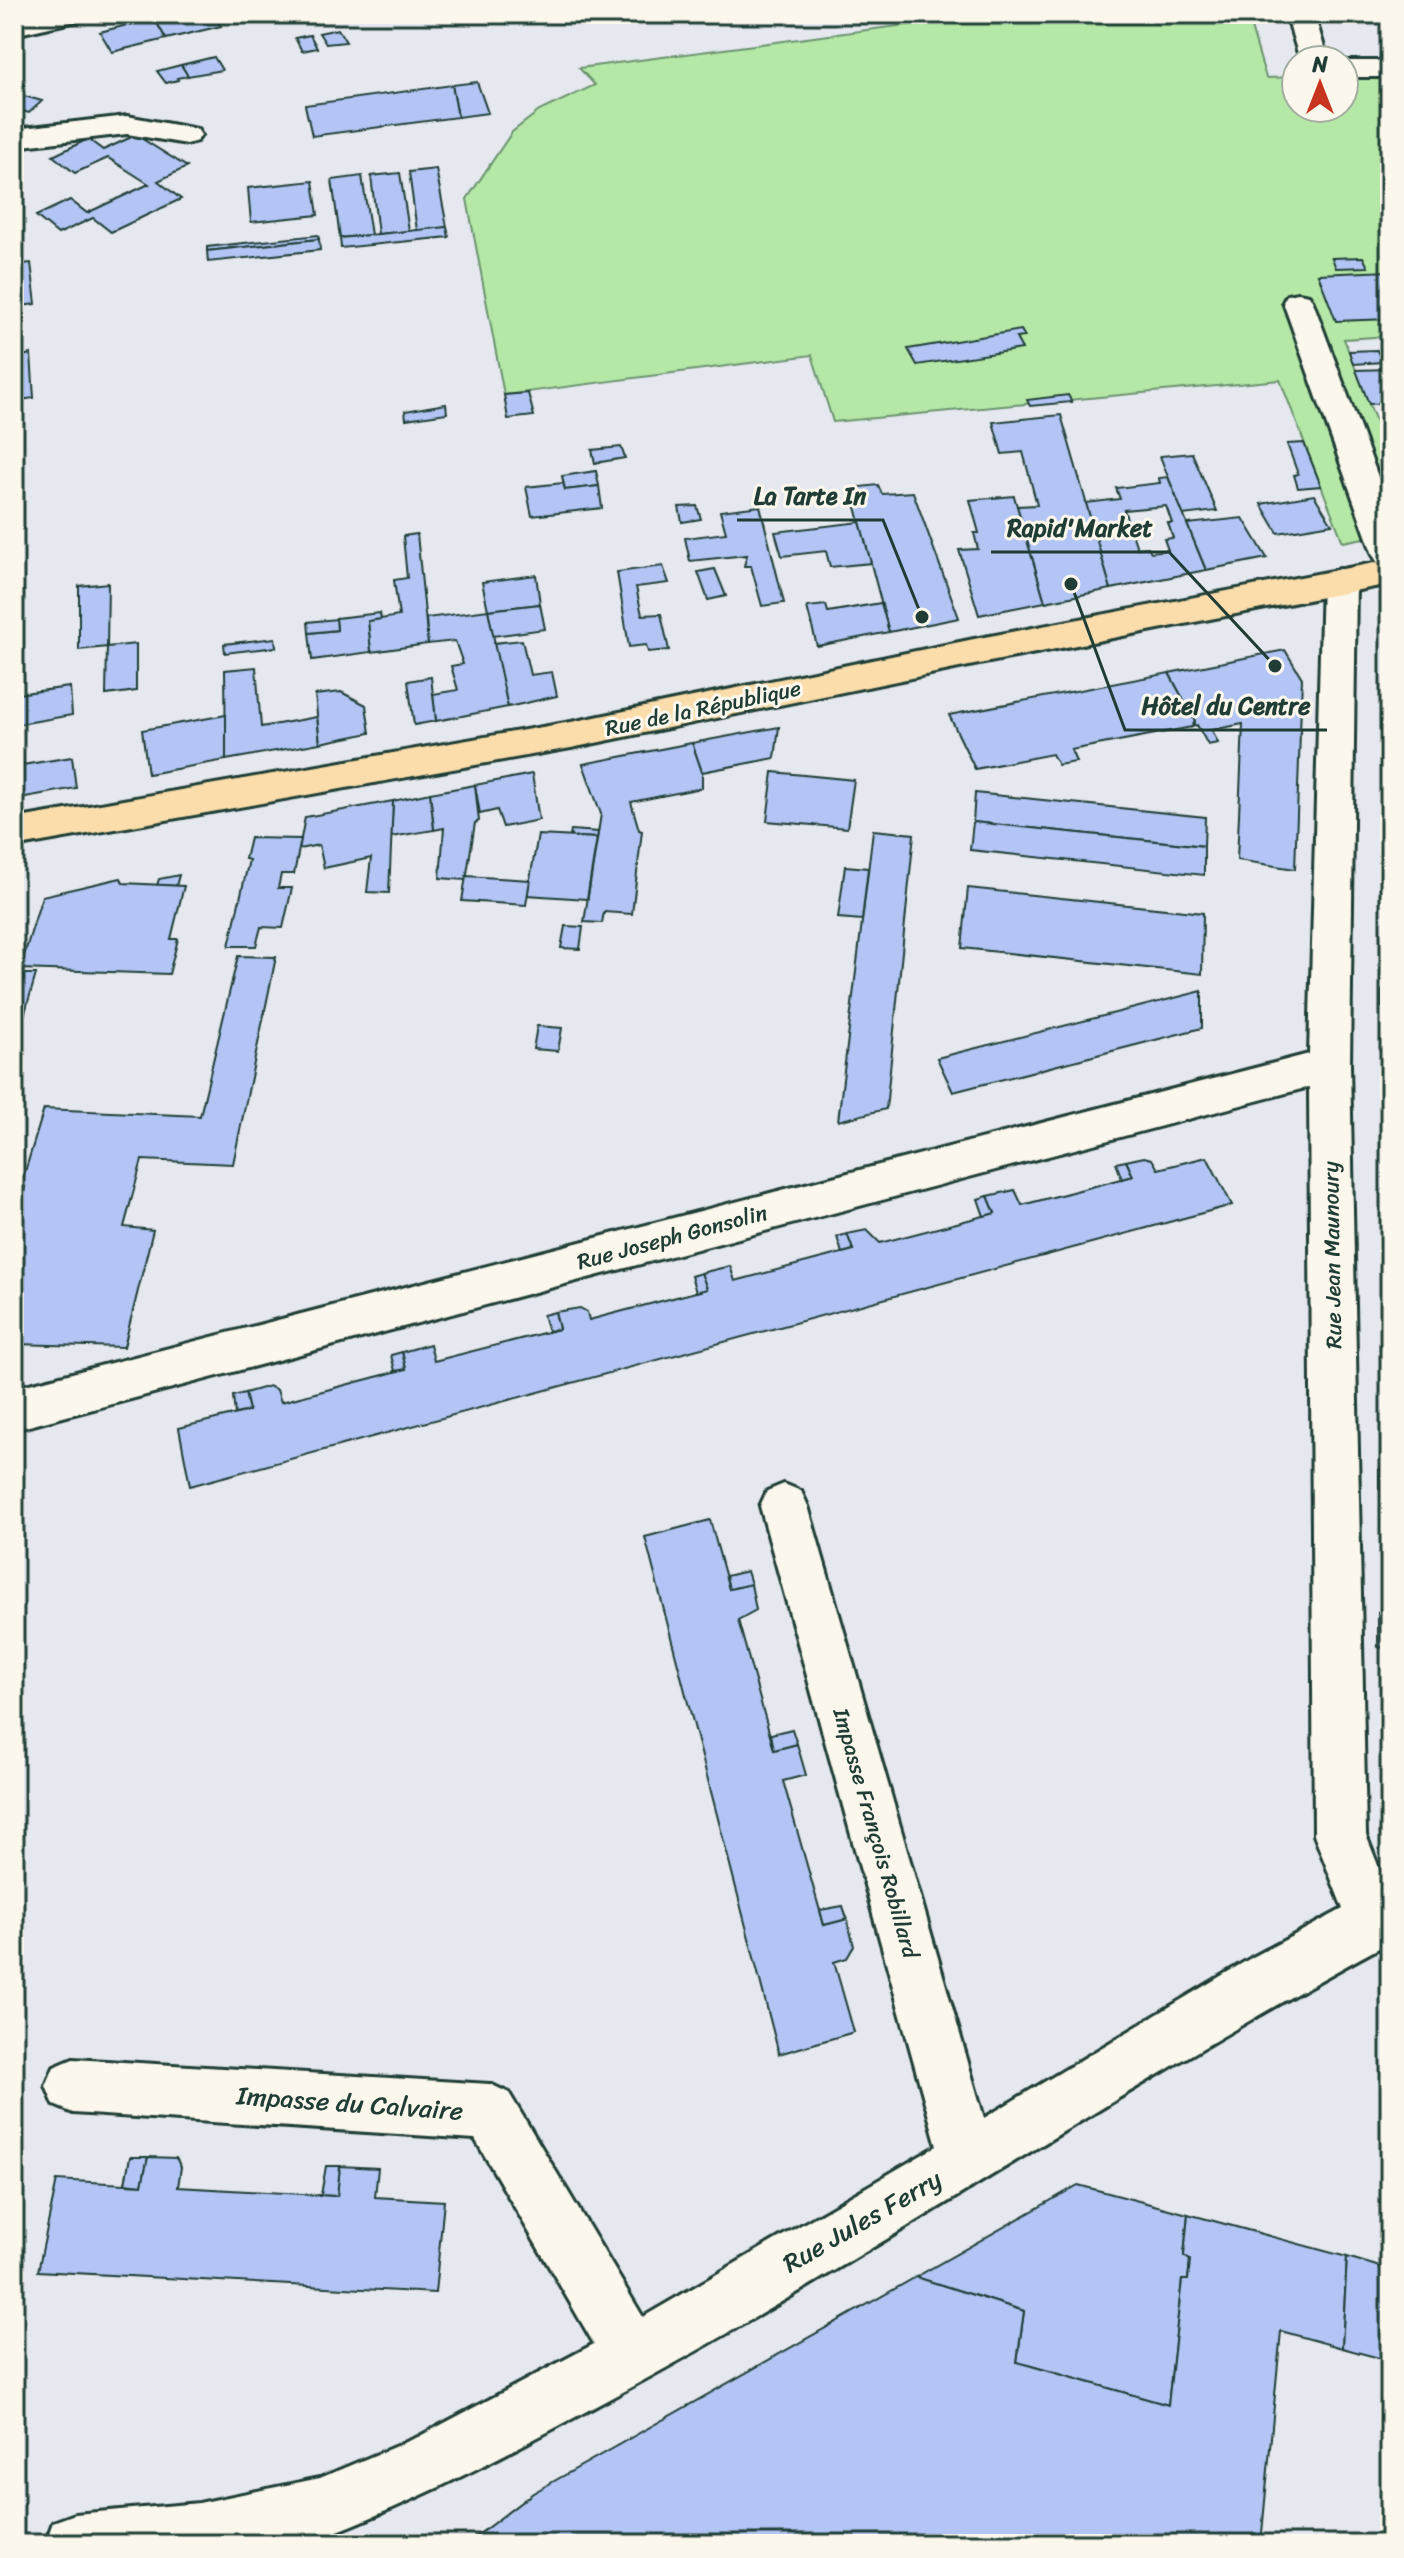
<svg xmlns="http://www.w3.org/2000/svg" width="1404" height="2558" font-family="Sriracha,sans-serif">
<style>
.green{fill:#b5e7a7;stroke:#6a926e;stroke-width:2}
.building{fill:#b2c5f5;stroke:#1f3d34;stroke-width:2;fill-rule:evenodd}
.lines{fill:none;stroke-linecap:round;stroke-linejoin:round}
.minor-casing{stroke:#1f3d34;stroke-width:6}
.major-casing{stroke:#1f3d34;stroke-width:6}
.minor{fill:#fbf7ec;fill-rule:evenodd}
.major{fill:#fbddab;fill-rule:evenodd}
.labels{text-anchor:middle;dominant-baseline:central;stroke-width:6;stroke-linejoin:round;paint-order:stroke}
.street-label{font-size:22px;fill:#1f3d34;stroke:#fbf7ec}
.near-street-label{font-size:26px;fill:#1f3d34;stroke:#fbf7ec}
.leader{fill:none;stroke:#1f3d34;stroke-width:3}
.callout-dot{fill:#1f3d34;stroke:#fbf7ec;stroke-width:3}
.callout-label{font-size:24px;text-anchor:middle;font-weight:bold;fill:#1f3d34;stroke:#fbf7ec;stroke-width:6;stroke-linejoin:round;paint-order:stroke}
</style>
<rect width="100%" height="100%" fill="#e5e8ef"/>
<filter id="ink" filterUnits="userSpaceOnUse"><feTurbulence type="fractalNoise" baseFrequency=".0125" numOctaves="2"/><feDisplacementMap in="SourceGraphic" scale="16" xChannelSelector="R" yChannelSelector="G"/><feConvolveMatrix kernelMatrix="1 2 1 2 8 2 1 2 1" color-interpolation-filters="sRGB"/></filter>
<g filter="url(#ink)">
<polygon class="green" points="989,14 1247,14 1266,78 1296,77 1296,108 1344,108 1344,77 1390,76 1390,336 1344,339 1390,458 1390,533 1343,542 1280,380 833,422 812,355 504,395 467,199 512,132 539,111 595,85 579,68"/>
<g class="building">
<polygon points="173,14 214,14 221,26 166,39 154,18"/>
<polygon points="605,14 611,26 598,27 593,16"/>
<polygon points="605,14 625,14 629,22 611,26"/>
<polygon points="154,18 166,39 112,52 100,32"/>
<polygon points="338,29 346,42 326,44 319,33"/>
<polygon points="310,35 317,48 302,51 295,38"/>
<polygon points="214,57 222,70 188,76 181,65"/>
<polygon points="181,65 188,76 177,78 178,80 166,83 157,71"/>
<polygon points="477,82 488,113 458,117 452,85"/>
<polygon points="452,85 458,117 312,136 305,105"/>
<polygon points="24,96 42,101 29,113 14,109 14,105"/>
<polygon points="136,135 187,167 158,181 181,199 111,232 93,218 58,234 36,216 70,200 87,213 149,184 108,158 75,173 53,156 88,139 103,150"/>
<polygon points="436,169 447,227 417,231 409,172"/>
<polygon points="400,173 409,231 378,234 371,176"/>
<polygon points="362,176 371,235 340,238 332,180"/>
<polygon points="313,181 318,215 251,222 248,188"/>
<polygon points="447,227 449,237 341,248 340,238"/>
<polygon points="318,235 319,239 207,251 207,247"/>
<polygon points="319,239 320,250 208,262 207,251"/>
<polygon points="1363,257 1368,267 1336,268 1332,258"/>
<polygon points="31,263 36,304 14,307 14,265"/>
<polygon points="1390,271 1390,319 1336,321 1318,274"/>
<polygon points="1021,330 1025,337 1016,338 1022,349 917,365 908,349"/>
<polygon points="14,339 21,339 22,356 31,354 34,398 14,401"/>
<polygon points="1377,350 1382,362 1353,364 1349,351"/>
<polygon points="1390,369 1390,403 1369,404 1356,370"/>
<polygon points="528,393 534,416 508,419 504,395"/>
<polygon points="1068,395 1072,402 1030,406 1027,400"/>
<polygon points="446,404 447,413 406,419 405,411"/>
<polygon points="1061,415 1111,589 1045,602 1017,506 1037,505 1023,452 1002,454 993,422"/>
<polygon points="1304,443 1321,486 1298,488 1294,475 1298,474 1287,444"/>
<polygon points="621,447 625,458 595,463 592,450"/>
<polygon points="1192,453 1217,511 1183,515 1160,456"/>
<polygon points="596,471 599,486 565,490 562,476"/>
<path d="M1168 477 1206 570 1111 589 1086 503 1120 499 1116 488 1160 483 1159 478ZM1166 506 1172 523H1168L1173 538 1164 539 1168 550 1151 552 1148 547 1137 548 1124 510Z"/>
<polygon points="563,483 565,490 599,486 602,508 532,516 526,487"/>
<polygon points="878,485 882,494 913,492 959,618 889,632 851,488"/>
<polygon points="1314,495 1332,524 1278,533 1261,504"/>
<polygon points="1014,496 1045,602 979,615 959,550 978,549 974,533 979,533 970,500"/>
<polygon points="697,506 701,519 682,522 679,507"/>
<polygon points="760,506 784,603 762,606 751,566 744,566 747,555 690,561 685,538 726,533 720,511"/>
<polygon points="1243,518 1267,558 1206,570 1187,524"/>
<polygon points="860,522 871,563 830,567 826,551 782,556 775,532"/>
<polygon points="417,534 428,644 371,652 368,621 399,616 394,580 407,578 403,536"/>
<polygon points="663,566 669,583 636,587 642,615 661,614 669,650 648,652 646,645 629,647 617,572"/>
<polygon points="715,569 726,596 708,600 698,572"/>
<polygon points="536,575 540,604 488,610 482,582"/>
<polygon points="108,583 107,647 79,650 79,586"/>
<polygon points="881,603 889,632 817,646 807,607 826,605 828,612"/>
<polygon points="540,604 545,629 493,636 488,610"/>
<polygon points="488,610 508,707 436,721 433,694 458,690 451,666 463,664 455,641 428,644 426,618"/>
<polygon points="380,613 381,619 368,621 371,652 312,660 309,633 337,630 336,618"/>
<polygon points="336,619 337,630 309,633 308,622"/>
<polygon points="275,638 276,647 225,653 224,644"/>
<polygon points="522,640 530,675 552,672 557,696 508,707 494,643"/>
<polygon points="136,644 136,691 106,695 107,647"/>
<polygon points="1285,650 1302,678 1295,869 1237,860 1243,724 1212,730 1218,743 1208,745 1197,725 1192,727 1195,721 1169,673"/>
<polygon points="256,667 261,727 317,717 320,743 226,760 225,670"/>
<polygon points="14,671 16,694 70,687 72,715 14,725"/>
<polygon points="1169,673 1195,721 1192,727 1071,750 1076,762 1058,765 1052,754 975,769 949,715"/>
<polygon points="431,677 436,721 414,725 408,681"/>
<polygon points="341,692 366,705 370,733 320,743 315,695"/>
<polygon points="226,715 226,760 148,774 142,730"/>
<polygon points="18,724 22,765 72,757 76,788 14,799 14,725"/>
<polygon points="779,727 775,758 702,772 692,743"/>
<polygon points="692,743 702,772 702,788 631,802 639,830 642,831 632,914 604,912 602,923 584,922 601,814 583,764"/>
<polygon points="773,772 854,780 847,828 767,821"/>
<polygon points="532,774 539,820 503,827 497,810 480,814 475,785"/>
<polygon points="475,785 479,821 475,823 466,880 440,878 444,828 434,830 430,793"/>
<polygon points="430,793 434,830 391,837 393,801"/>
<polygon points="975,793 1205,817 1204,846 973,822"/>
<polygon points="393,801 389,893 367,892 371,858 324,868 319,845 299,849 305,817"/>
<polygon points="973,822 1204,846 1204,875 970,850"/>
<polygon points="571,830 598,832 597,838 570,837"/>
<polygon points="873,830 914,834 886,1109 838,1121"/>
<polygon points="538,835 597,838 587,899 527,895"/>
<polygon points="250,838 301,839 294,874 281,874 278,888 292,888 283,928 261,927 256,946 229,946 249,860 245,859"/>
<polygon points="845,866 868,868 862,920 838,918"/>
<polygon points="179,875 176,886 157,885 159,879"/>
<polygon points="466,876 530,880 526,905 462,901"/>
<polygon points="121,878 123,883 184,886 171,939 178,939 169,974 20,969 42,896"/>
<polygon points="1382,878 1390,879 1390,899 1383,898"/>
<polygon points="968,888 1203,913 1202,974 962,948"/>
<polygon points="565,926 583,927 580,949 561,948"/>
<polygon points="238,956 276,957 233,1164 142,1160 124,1227 153,1230 124,1347 14,1344 14,1225 25,1187 21,1185 44,1109 200,1116"/>
<polygon points="18,974 36,974 22,1023 14,1023 14,986"/>
<polygon points="1387,987 1390,987 1390,1007 1382,1007 1382,991"/>
<polygon points="1202,991 1202,1028 953,1092 937,1058"/>
<polygon points="537,1026 562,1028 558,1051 533,1049"/>
<polygon points="1144,1157 1152,1159 1158,1169 1207,1157 1232,1205 190,1486 179,1428 249,1411 245,1393 269,1386 277,1390 281,1402 406,1369 402,1352 430,1344 434,1361 559,1329 555,1312 580,1308 587,1312 589,1320 707,1289 701,1273 730,1266 735,1281 853,1250 847,1234 867,1230 880,1243 995,1213 988,1196 1015,1190 1022,1205 1133,1176 1126,1161"/>
<polygon points="1126,1161 1133,1176 1122,1179 1116,1163"/>
<polygon points="988,1196 995,1213 984,1216 978,1199"/>
<polygon points="847,1234 853,1250 842,1253 837,1237"/>
<polygon points="701,1273 707,1289 696,1292 691,1276"/>
<polygon points="555,1312 559,1329 548,1331 543,1315"/>
<polygon points="1381,1323 1390,1324 1390,1351 1380,1350"/>
<polygon points="402,1352 406,1369 395,1371 391,1355"/>
<polygon points="245,1393 249,1411 235,1414 233,1396"/>
<polygon points="1389,1461 1390,1491 1379,1489 1379,1470"/>
<polygon points="710,1520 729,1589 751,1584 756,1610 738,1620 774,1750 797,1744 806,1775 783,1781 824,1925 847,1919 854,1946 847,1958 834,1962 854,2032 779,2054 645,1537"/>
<polygon points="747,1571 751,1584 729,1589 726,1576"/>
<polygon points="1378,1612 1390,1614 1390,1649 1378,1647"/>
<polygon points="792,1729 797,1744 774,1750 771,1734"/>
<polygon points="843,1906 847,1919 824,1925 820,1910"/>
<polygon points="130,2157 148,2157 142,2185 125,2183"/>
<polygon points="148,2157 176,2158 181,2167 178,2187 337,2196 340,2166 378,2168 375,2197 444,2201 435,2293 38,2271 57,2180 142,2185"/>
<polygon points="326,2166 340,2166 337,2196 321,2195"/>
<polygon points="1078,2185 1188,2214 1184,2256 1190,2260 1188,2280 1182,2280 1168,2405 1017,2362 1024,2311 916,2277"/>
<polygon points="1188,2214 1347,2257 1342,2348 1281,2331 1261,2544 466,2544 533,2493 916,2277 1024,2311 1017,2362 1168,2405 1182,2280 1188,2280 1190,2260 1184,2256"/>
<polygon points="1347,2257 1390,2270 1390,2361 1342,2348"/>
</g>
<g class="lines">
<defs>
<g id="minor">
<polygon points="35,14 85,14 81,20 14,35 14,19"/>
<polygon points="1286,14 1314,14 1328,60 1300,60"/>
<rect x="1344" y="61" width="46" height="16"/>
<polygon points="127,116 197,129 201,135 197,141 187,144 127,134 14,147 14,129"/>
<polygon points="1298,293 1309,295 1313,302 1390,509 1390,567 1378,563 1373,555 1283,302 1287,295"/>
<path d="M1339 569 1351 573 1356 581 1350 1065 1366 1835 1387 1888 1390 1887V1942C1120 2087 867 2262 596 2406 529 2442 463 2478 393 2508 360 2522 328 2537 293 2544H45L53 2522 75 2514 199 2503 320 2478 418 2437 594 2344 475 2139 73 2113 54 2105 46 2086 54 2067 73 2059 490 2084 509 2093 643 2317 937 2146 760 1506 767 1491 784 1484 801 1491 808 1506 984 2118 1251 1958 1343 1909 1314 1835 1309 1087 14 1430V1388L1309 1054 1322 581 1327 573Z"/>
</g>
<polygon id="major" points="1390,560 1390,584 974,665 571,748 14,847 14,819 571,722 974,639"/>
</defs>
<use href="#minor" class="minor-casing"/>
<use href="#major" class="major-casing"/>
<use href="#minor" class="minor"/>
<use href="#major" class="major"/>
</g>
</g>
<g class="labels">
<g class="street-label">
<text transform="translate(703 708) rotate(-12)">Rue de la République</text>
<text transform="translate(672 1237) rotate(-15)">Rue Joseph Gonsolin</text>
<text transform="translate(1332 1255) rotate(-91)">Rue Jean Maunoury</text>
<text transform="translate(876 1833) rotate(74)">Impasse François Robillard</text>
</g>
<g class="near-street-label">
<text transform="translate(350 2103) rotate(4)">Impasse du Calvaire</text>
<text transform="translate(862 2221) rotate(-30)">Rue Jules Ferry</text>
</g>
</g>
<path class="leader" d="M922 617L883 520H737M1275 666L1169 552H991M1071 584L1125 730H1327"/>
<g class="callout-dot">
<circle cx="922" cy="617" r="8"/>
<circle cx="1275" cy="666" r="8"/>
<circle cx="1071" cy="584" r="8"/>
</g>
<g class="callout-label">
<text x="810" y="504">La Tarte In</text>
<text x="1080" y="536">Rapid'Market</text>
<text x="1226" y="714">Hôtel du Centre</text>
</g>
<rect width="1404" height="2558" fill="none" stroke="#fbf7ec" stroke-width="48"/>
<rect x="24" y="24" width="1356" height="2510" fill="none" stroke="#1f3d34" stroke-width="3" filter="url(#ink)"/>
<g transform="translate(1320 84)"><circle r="38" fill="#fbf7ec" stroke="#a3ada2" stroke-width="2"/>
<path d="M0-6L14 30L0 20L-14 30Z" fill="#c8321e"/>
<text y="-12" font-size="22" font-weight="bold" text-anchor="middle" fill="#1f3d34">N</text>
</g>
</svg>
